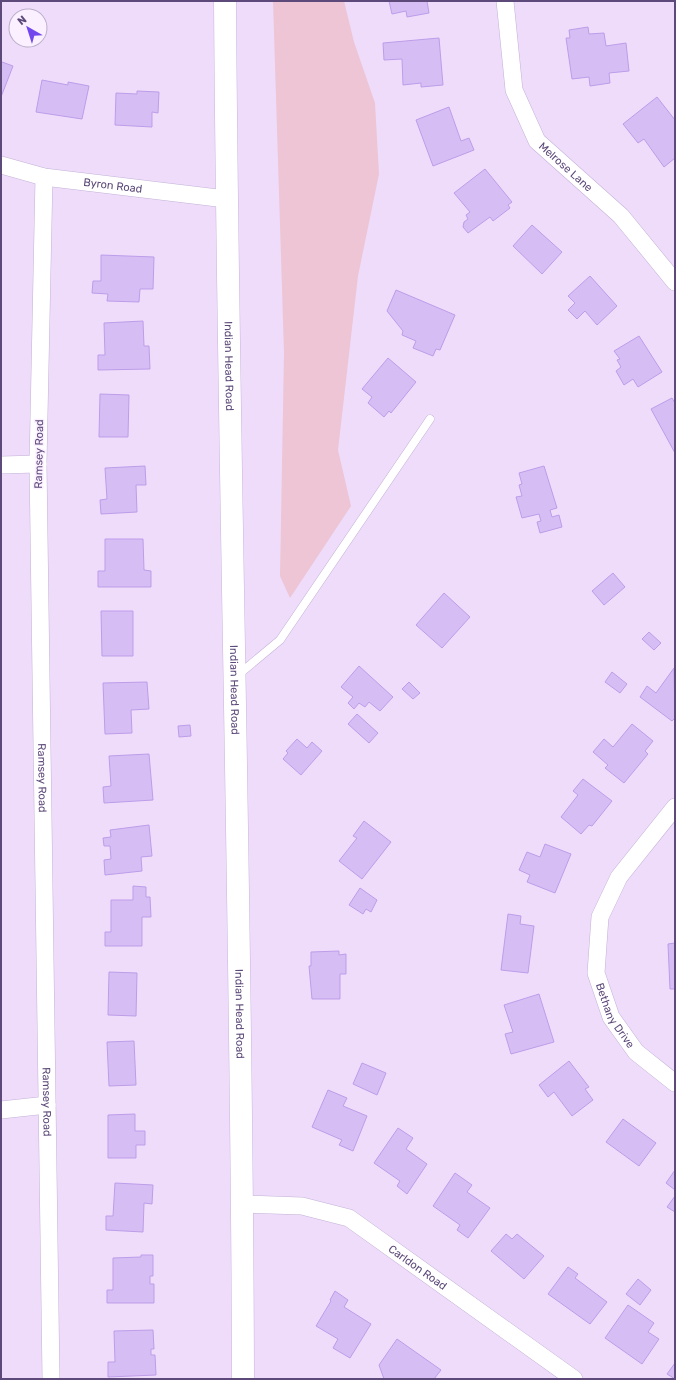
<svg xmlns="http://www.w3.org/2000/svg" width="676" height="1380" font-family="Rubik,sans-serif">
<style>
.residential{fill:#efdcfb;fill-rule:evenodd}
.green{fill:#edc5d4}
.building{fill:#d6bef5;stroke:#bd9de9}
.lines{fill:none;stroke-linecap:round;stroke-linejoin:round}
.lane-casing{stroke:#c3b2d6;stroke-width:9}
.street-casing{stroke:#c3b2d6;stroke-width:18}
.secondary-casing{stroke:#c8b4dd;stroke-width:23}
.lane{stroke:#fff;stroke-width:8}
.street{stroke:#fff;stroke-width:17}
.secondary{stroke:#fff;stroke-width:22}
.labels{text-anchor:middle;dominant-baseline:central;stroke-width:3;stroke-linejoin:round;paint-order:stroke}
.street-label{font-size:11px;fill:#5d4a7a;stroke:#faf0ff}
</style>
<rect width="100%" height="100%" fill="#f6e8fe"/>
<path class="residential" d="M1 1H675V1379H1ZM16 16H40V40H16Z"/>
<polygon class="green" points="273,1 344,1 354,42 375,103 379,174 358,276 338,450 351,506 290,598 280,576 284,353"/>
<g class="building">
<polygon points="389,1 427,1 429,13 407,17 406,11 392,14"/>
<polygon points="588,27 589,34 604,33 606,46 626,43 629,71 609,73 610,83 590,86 589,77 572,79 566,38 570,38 569,30"/>
<polygon points="439,38 443,85 421,87 421,83 403,85 402,59 384,60 383,43"/>
<polygon points="2,62 13,66 1,97 1,64"/>
<polygon points="42,80 68,85 68,82 89,86 82,119 36,112"/>
<polygon points="137,91 159,92 158,113 152,112 152,127 115,125 116,93 137,94"/>
<polygon points="657,97 675,120 675,158 664,167 644,139 638,143 623,124"/>
<polygon points="449,107 461,141 469,138 474,150 433,166 416,120"/>
<polygon points="485,169 512,202 508,205 510,208 493,221 490,217 468,233 463,227 464,222 468,219 466,215 470,212 454,193"/>
<polygon points="532,225 562,252 542,274 513,246"/>
<polygon points="101,255 154,257 153,289 140,289 139,302 107,301 108,294 92,293 93,281 101,281"/>
<polygon points="590,276 617,306 597,325 585,311 577,319 568,310 575,303 568,296"/>
<polygon points="396,290 455,315 440,350 436,349 433,356 413,348 416,341 402,335 403,331 387,311"/>
<polygon points="143,321 144,346 149,346 150,369 98,370 98,355 105,355 104,323"/>
<polygon points="639,336 662,372 638,387 633,379 624,385 616,371 621,367 617,360 620,359 614,351"/>
<polygon points="388,358 416,382 391,413 389,411 384,417 368,403 372,397 362,389"/>
<polygon points="100,394 129,395 128,437 99,437"/>
<polygon points="672,398 675,403 675,453 651,409"/>
<polygon points="145,466 146,485 136,485 137,512 101,514 100,500 107,499 105,468"/>
<polygon points="544,466 557,508 550,510 552,517 559,515 562,527 540,533 537,522 541,521 539,514 522,518 516,497 522,496 519,485 522,484 519,473"/>
<polygon points="105,539 143,539 144,570 151,571 151,587 98,587 98,571 105,571"/>
<polygon points="613,573 625,587 604,605 592,591"/>
<polygon points="444,593 470,617 442,648 416,625"/>
<polygon points="101,611 133,611 133,656 102,656"/>
<polygon points="649,632 661,643 654,650 642,639"/>
<polygon points="359,666 393,697 380,711 369,702 365,707 359,703 354,709 348,703 353,697 341,687"/>
<polygon points="674,668 675,718 672,721 640,697 647,686 656,693"/>
<polygon points="612,672 627,684 620,693 605,682"/>
<polygon points="147,682 149,709 131,710 132,733 105,734 103,683"/>
<polygon points="409,682 420,693 413,699 402,689"/>
<polygon points="357,714 378,733 369,743 348,724"/>
<polygon points="632,724 653,741 645,751 648,754 624,783 605,768 608,765 593,752 604,739 613,747"/>
<polygon points="190,725 191,736 179,737 178,726"/>
<polygon points="297,739 307,748 312,742 322,751 301,775 283,759 288,753 286,751"/>
<polygon points="149,754 153,800 104,803 103,787 111,786 109,756"/>
<polygon points="583,779 612,801 592,826 589,825 581,834 561,817 578,795 573,791"/>
<polygon points="364,821 391,842 362,879 339,861 357,838 353,836"/>
<polygon points="149,825 152,856 141,857 142,871 105,875 104,860 111,859 110,846 104,846 103,838 111,837 110,830"/>
<polygon points="545,844 571,854 555,893 527,882 530,875 519,870 527,852 540,857"/>
<polygon points="133,886 146,887 146,897 150,897 151,917 142,917 142,946 105,946 105,932 111,932 111,900 133,900"/>
<polygon points="360,888 377,900 371,912 366,909 363,914 349,905"/>
<polygon points="508,914 521,916 520,924 534,926 528,973 501,970"/>
<polygon points="675,943 675,989 670,989 668,944"/>
<polygon points="339,951 339,955 346,954 346,974 340,974 340,999 312,999 309,966 311,966 311,952"/>
<polygon points="109,972 137,973 136,1016 108,1015"/>
<polygon points="539,994 554,1042 511,1054 505,1034 513,1032 504,1005"/>
<polygon points="134,1041 136,1085 109,1086 107,1042"/>
<polygon points="569,1061 589,1087 585,1089 593,1100 572,1116 554,1092 548,1097 539,1085"/>
<polygon points="362,1063 386,1073 377,1095 353,1084"/>
<polygon points="328,1090 347,1098 343,1106 367,1116 353,1151 339,1145 342,1140 312,1127"/>
<polygon points="135,1114 135,1131 145,1131 145,1145 136,1145 136,1158 108,1158 108,1115"/>
<polygon points="623,1119 656,1143 639,1166 606,1142"/>
<polygon points="398,1128 413,1138 406,1149 427,1164 407,1194 397,1186 400,1181 374,1163"/>
<polygon points="675,1170 675,1190 666,1183"/>
<polygon points="455,1173 472,1185 467,1192 490,1208 468,1238 457,1230 460,1225 433,1206"/>
<polygon points="115,1183 153,1185 152,1204 144,1203 143,1232 106,1230 106,1216 113,1216"/>
<polygon points="675,1196 675,1212 667,1207"/>
<polygon points="506,1234 512,1239 517,1234 544,1256 524,1279 491,1251"/>
<polygon points="141,1255 153,1255 153,1276 150,1276 150,1284 154,1284 154,1303 107,1303 107,1290 113,1290 113,1258 141,1257"/>
<polygon points="568,1267 578,1274 575,1278 607,1302 590,1324 548,1294"/>
<polygon points="638,1279 651,1290 640,1305 626,1294"/>
<polygon points="335,1291 348,1300 344,1307 371,1324 350,1358 333,1348 338,1339 316,1326 331,1301 330,1300"/>
<polygon points="628,1305 654,1323 648,1332 659,1339 642,1364 605,1338"/>
<polygon points="153,1330 154,1349 151,1349 151,1355 155,1355 156,1375 108,1377 108,1362 115,1362 114,1331"/>
<polygon points="397,1339 441,1370 434,1379 384,1379 379,1365"/>
<polygon points="675,1363 675,1379 667,1374"/>
</g>
<g class="lines">
<defs>
<polyline id="lane" points="238,675 280,640 430,419"/>
<g id="street">
<path id="s1" d="M505 1 514 90 537 141 621 216 675 282"/>
<path id="s2" d="M1 165 44 177 226 199"/>
<path id="s3" d="M44 177 38 464 51 1379"/>
<polyline points="1,465 38,464"/>
<path id="s4" d="M675 807 619 877 600 917 596 973 611 1017 636 1052 675 1083"/>
<polyline points="1,1110 47,1105"/>
<path id="s5" d="M243 1204 302 1206 349 1218 574 1379"/>
</g>
<g id="secondary">
<path id="s6" d="M225 1C228 460 242 920 243 1379"/>
</g>
</defs>
<use href="#lane" class="lane-casing"/>
<use href="#street" class="street-casing"/>
<use href="#secondary" class="secondary-casing"/>
<use href="#lane" class="lane"/>
<use href="#street" class="street"/>
<use href="#secondary" class="secondary"/>
</g>
<g class="labels">
<g class="street-label">
<text stroke="none"><textPath href="#s1" startOffset="184">Melrose Lane</textPath></text>
<text stroke="none"><textPath href="#s2" startOffset="114">Byron Road</textPath></text>
<text stroke="none"><textPath href="#s6" startOffset="365">Indian Head Road</textPath></text>
<text transform="translate(39 454) rotate(-89)">Ramsey Road</text>
<text stroke="none"><textPath href="#s6" startOffset="689">Indian Head Road</textPath></text>
<text stroke="none"><textPath href="#s3" startOffset="601">Ramsey Road</textPath></text>
<text stroke="none"><textPath href="#s6" startOffset="1013">Indian Head Road</textPath></text>
<text stroke="none"><textPath href="#s4" startOffset="237">Bethany Drive</textPath></text>
<text stroke="none"><textPath href="#s3" startOffset="925">Ramsey Road</textPath></text>
<text stroke="none"><textPath href="#s5" startOffset="192">Carldon Road</textPath></text>
</g>
</g>
<rect width="676" height="1380" fill="none" stroke="#5d4a7a" stroke-width="4"/>
<g transform="translate(28 28) rotate(321)"><circle r="19" fill="#faf0ff" stroke="#bbaeca"/>
<path d="M0-3L7 15L0 10L-7 15Z" fill="#7347ee"/>
<text y="-6" font-size="11" font-weight="bold" text-anchor="middle" fill="#5d4a7a">N</text>
</g>
</svg>
